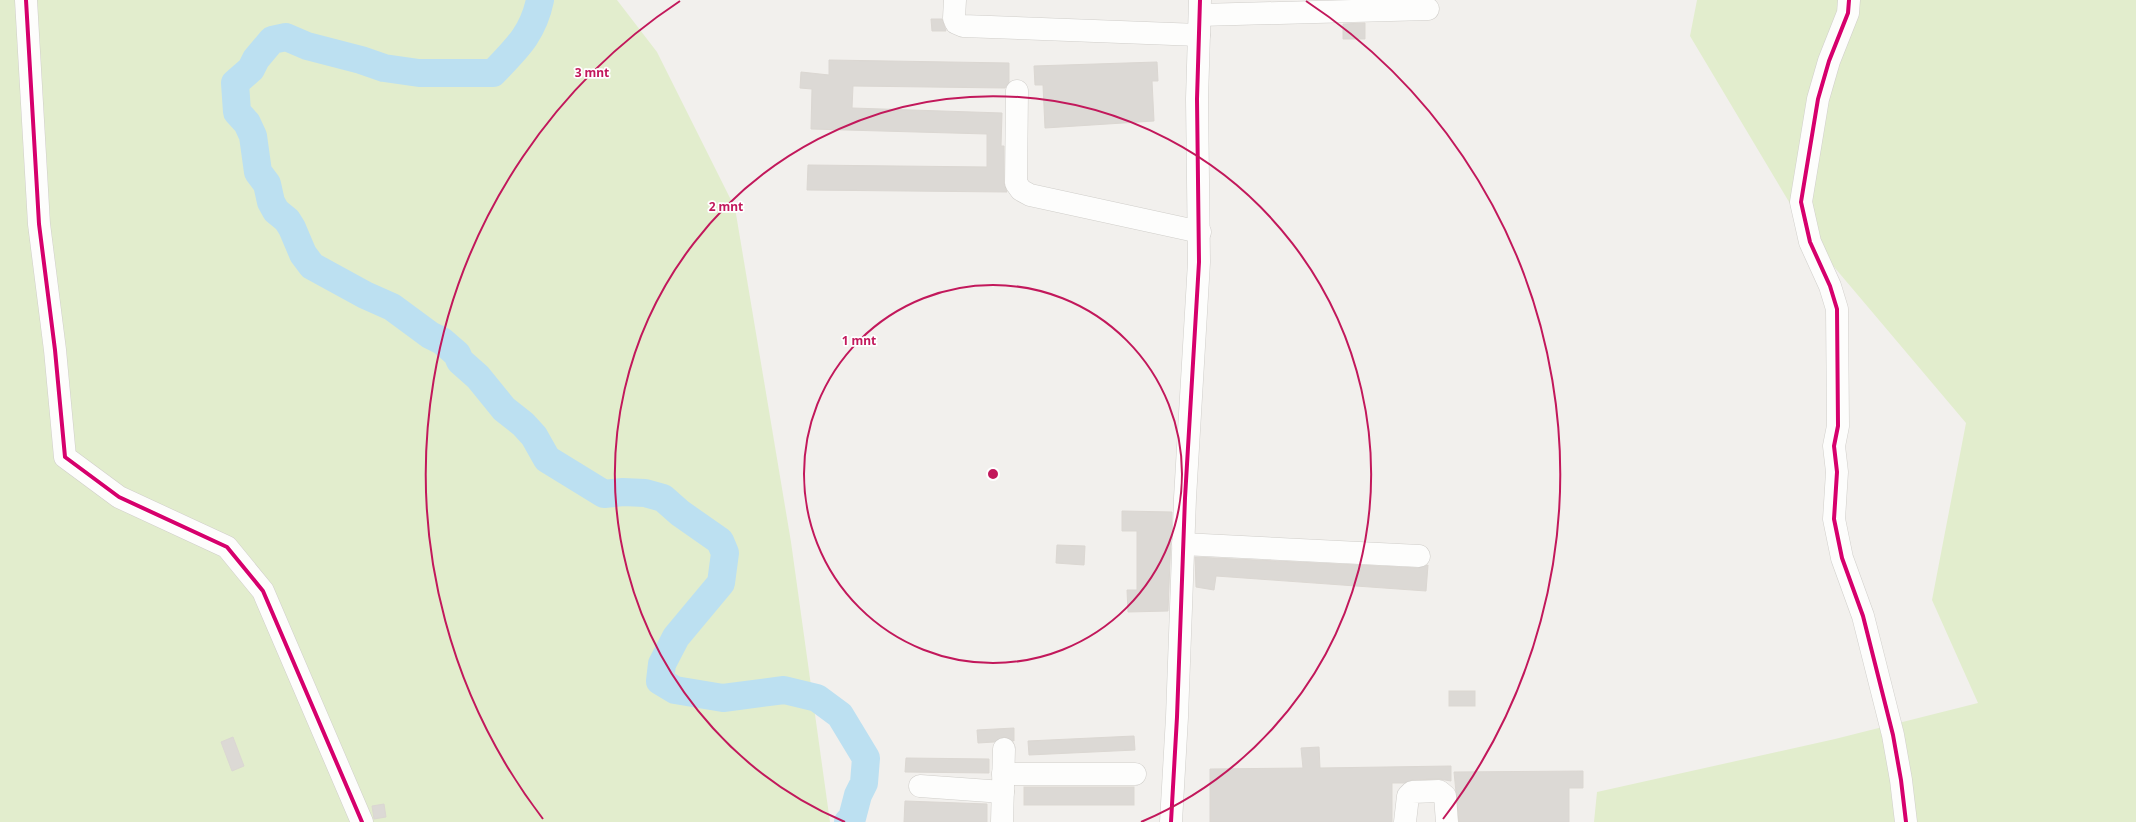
<svg xmlns="http://www.w3.org/2000/svg" width="2136" height="822" font-family="'Noto Sans',sans-serif">
<style>
.green{fill:#e2edcd}
.lines{fill:none;stroke-linecap:round;stroke-linejoin:round}
.river{stroke:#bce0f1;stroke-width:28}
.building{fill:#dcd9d5;stroke:#dbd7d2}
.minor-casing{stroke:#d0ceca;stroke-width:23}
.minor{stroke:#fdfdfc;stroke-width:22}
.cycleway-casing{stroke:#fff;stroke-width:6}
.cycleway{stroke:#d6006c;stroke-width:4}
.ring{fill:none;stroke:#c2185b;stroke-width:2}
.centre{fill:#c2185b;stroke:#fff;stroke-width:2}
.ring-label{font-size:12px;text-anchor:middle;font-weight:bold;fill:#c2185b;stroke:#fff;stroke-width:3.5;stroke-linejoin:round;paint-order:stroke}
</style>
<rect width="100%" height="100%" fill="#f2f0ed"/>
<g class="green">
<polygon points="0,0 617,0 657,52 735,208 791,542 830,822 0,822"/>
<polygon points="1697,0 2136,0 2136,822 1594,822 1597,792 1835,739 1978,703 1932,600 1966,423 1813,242 1690,36"/>
</g>
<g class="lines">
<path class="river" d="M540 0C533 34 516 49 493 73H419L384 68 361 60 307 46 286 37 272 40 256 59 251 69 235 83 237 112 247 123 253 136 258 172 267 184 271 202 276 211 287 220 292 228 303 254 312 266 365 295 392 307 430 335 442 341 457 354 460 361 478 377 504 409 523 424 534 436 547 459 604 494 623 492 645 493 663 498 680 513 720 541 725 553 721 583 676 637 662 664 660 681 675 690 723 698 784 690 817 698 840 715 866 758 864 783 858 795 852 818 848 822"/>
</g>
<g class="building">
<polygon points="931,19 942,19 946,31 932,31"/>
<polygon points="1365,23 1365,39 1343,39 1343,24"/>
<polygon points="829,60 1009,63 1009,82 1005,88 853,86 852,108 1002,113 1001,146 1004,146 1004,183 1007,192 807,190 808,165 987,167 987,134 811,129 812,89 800,88 801,72 829,75"/>
<polygon points="1157,62 1158,81 1152,81 1154,121 1045,128 1043,85 1035,85 1034,66"/>
<polygon points="1122,511 1172,512 1168,611 1128,612 1127,590 1137,590 1137,531 1122,531"/>
<polygon points="1057,545 1085,546 1084,565 1056,563"/>
<polygon points="1195,557 1418,568 1428,565 1426,591 1216,576 1214,590 1196,587"/>
<rect x="1449" y="691" width="26" height="15"/>
<polygon points="1014,728 1014,741 1004,737 994,742 978,743 977,730"/>
<polygon points="1134,736 1135,750 1029,755 1028,741"/>
<polygon points="233,737 244,766 232,771 221,742"/>
<polygon points="1319,747 1320,768 1451,766 1451,781 1439,779 1412,780 1404,783 1392,783 1392,822 1210,822 1210,769 1303,768 1301,748"/>
<polygon points="906,758 989,759 989,773 905,772"/>
<polygon points="1583,771 1583,788 1569,788 1569,822 1459,822 1454,772"/>
<rect x="1024" y="787" width="110" height="18"/>
<polygon points="905,801 987,804 987,822 904,822"/>
<polygon points="384,804 386,817 374,819 372,806"/>
</g>
<g class="lines">
<defs>
<g id="minor">
<polyline points="26,0 39,224 55,350 65,457 119,497 227,547 263,591 362,822"/>
<polyline points="955,0 954,18 956,23 963,26 1199,35"/>
<polyline points="1849,0 1848,13 1829,61 1818,99 1801,202 1810,242 1830,286 1837,309 1838,426 1834,446 1837,472 1834,519 1842,558 1863,616 1893,735 1901,780 1906,822"/>
<polyline points="1200,15 1428,9"/>
<polyline points="1017,91 1016,183 1021,190 1030,195 1200,232"/>
<polyline points="1183,544 1419,556"/>
<polyline points="1003,774 1135,774"/>
<polyline points="920,786 1003,792"/>
<polyline points="1002,822 1004,749"/>
<polyline points="1171,822 1177,717 1185,498 1199,262 1197,99 1200,0"/>
<polyline points="1405,822 1408,796 1412,792 1439,791 1445,796 1447,822"/>
</g>
</defs>
<use href="#minor" class="minor-casing"/>
<use href="#minor" class="minor"/>
<defs>
<g id="cycleway">
<polyline points="26,0 39,224 55,350 65,457 119,497 227,547 263,591 362,822"/>
<polyline points="1849,0 1848,13 1829,61 1818,99 1801,202 1810,242 1830,286 1837,309 1838,426 1834,446 1837,472 1834,519 1842,558 1863,616 1893,735 1901,780 1906,822"/>
<polyline points="1171,822 1177,717 1185,498 1199,262 1197,99 1200,0"/>
</g>
</defs>
<use href="#cycleway" class="cycleway-casing"/>
<use href="#cycleway" class="cycleway"/>
</g>
<g class="ring">
<circle cx="993" cy="474" r="189"/>
<path d="M845 822A378 378 0 1 1 1141 822"/>
<path d="M543 819A567 567 0 0 1 680 1M1306 1A567 567 0 0 1 1443 819"/>
</g>
<circle cx="993" cy="474" r="6" class="centre"/>
<g class="ring-label">
<text x="592" y="77">3 mnt</text>
<text x="726" y="211">2 mnt</text>
<text x="859" y="345">1 mnt</text>
</g>
</svg>
